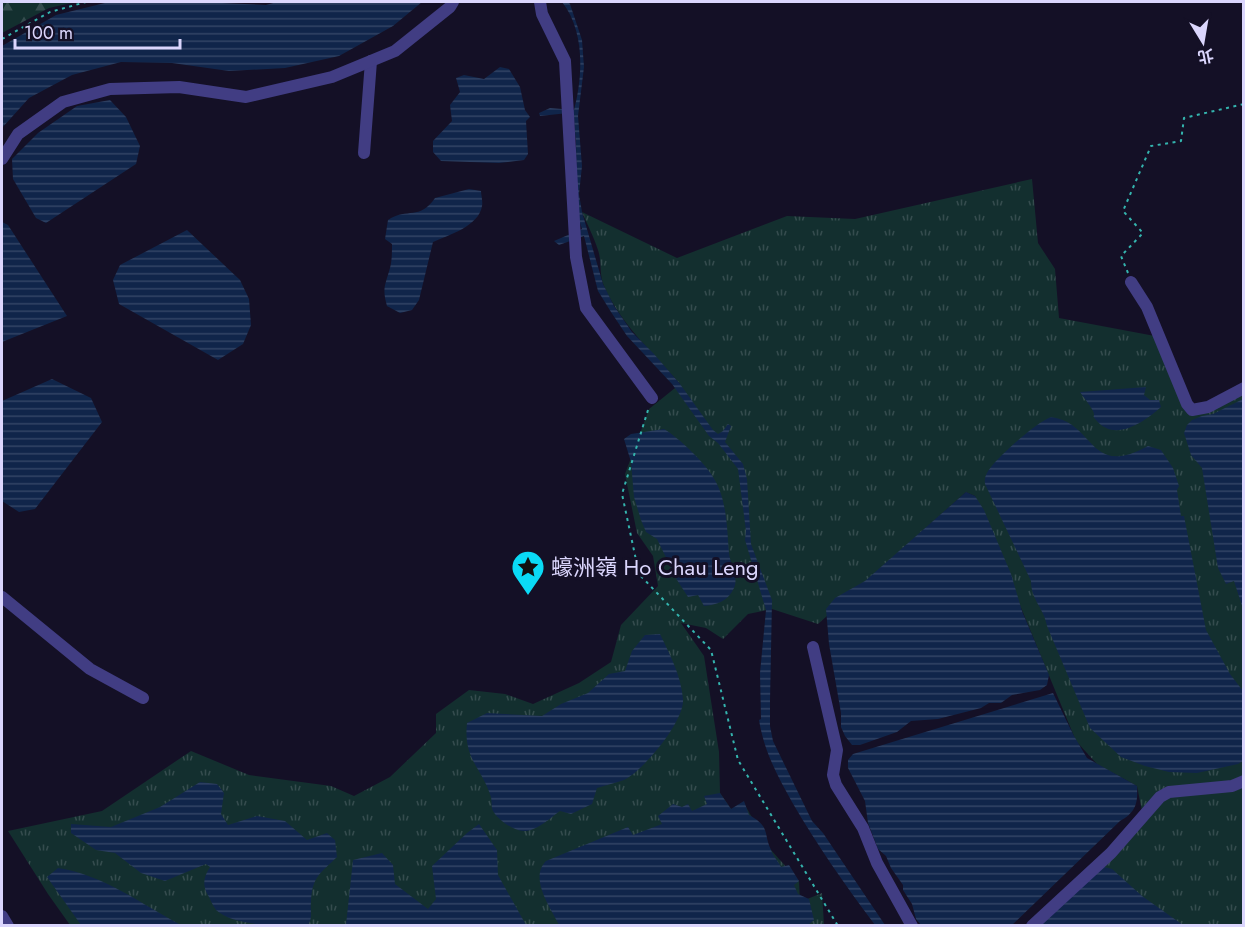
<svg xmlns="http://www.w3.org/2000/svg" width="1245" height="927" font-family="Jost,'Noto Sans TC',sans-serif">
<style>
.grass{fill:url(#grass-tufts)}
.forest{fill:url(#forest-firs)}
.water{fill:url(#water-rules)}
.lines{fill:none;stroke-linecap:round;stroke-linejoin:round}
.path{stroke:#34b4ae;stroke-width:2;stroke-dasharray:3 4.5;stroke-linecap:butt}
.minor{stroke:#413d83;stroke-width:12}
.labels{text-anchor:middle;dominant-baseline:central;stroke-width:6;stroke-linejoin:round;paint-order:stroke}
.poi-label{font-size:22px;fill:#dbd6fd;stroke:#141026;text-anchor:start}
</style>
<defs>
<pattern id="grass-tufts" width="24" height="20" patternUnits="userSpaceOnUse" patternTransform="scale(1.5)"><rect width="24" height="20" fill="#132f2f"/><path d="M3 7l-1-3M5 7V3M7 7l1-3M15 17l-1-3M17 17v-4M19 17l1-3" fill="none" stroke="#354c4e"/></pattern>
<pattern id="forest-firs" width="22" height="20" patternUnits="userSpaceOnUse" patternTransform="scale(1.5)"><rect width="22" height="20" fill="#132f2f"/><path d="M5 1l3.5 6h-7zM16 11l3.5 6h-7z" fill="#354c4e"/></pattern>
<pattern id="water-rules" width="6" height="5" patternUnits="userSpaceOnUse" patternTransform="scale(1.5)"><rect width="6" height="5" fill="#10254a"/><path d="M0 2.5h6" fill="none" stroke="#324465"/></pattern>
</defs>
<rect width="100%" height="100%" fill="#141026"/>
<path class="grass" d="M1032 179 1038 243 1055 269 1059 318 1160 337 1189 409 1243 389V925H1028L1143 816 1137 786 1097 764 1076 741 975 496 966 492 818 624 772 609 748 614 723 639 706 628 681 623 704 656 719 752 720 793 731 809 746 807 770 849 799 881 800 902 822 893 824 925H70L48 894 8 831 102 811 191 751 249 775 331 786 354 796 390 777 436 733V714L469 690 505 694 533 704 579 683 611 662 621 625 658 586 653 556 637 533 625 474 649 409 680 384C653 352 621 325 604 286 599 275 602 261 598 250 594 237 587 224 582 212L677 258 787 216 855 219Z"/>
<polygon class="forest" points="2,2 76,2 49,8 2,33"/>
<g class="water">
<polygon points="109,2 199,2 266,5 277,2 422,2 393,26 339,56 285,68 229,71 172,63 121,62 72,75 29,98 2,128 2,46 56,15"/>
<path d="M562 2H568L570 4 582 40 584 67 578 116 582 166 579 194 582 212 603 284 614 306 632 332 654 354 680 384 713 430 718 434 723 431 728 424 731 426 725 442 743 464 747 479 751 544 772 600 770 701V726L773 741 812 821 823 833 885 925H875C845 885 817 845 792 802 777 775 764 751 759 720L761 719 760 673 766 610 745 540 746 531 738 469 718 443 709 436 672 384 627 336 611 312 598 291 584 236 559 245 554 241 582 229 577 213 576 143 574 120 568 113 540 116 539 113 550 108 574 110C583 76 585 31 562 2Z"/>
<polygon points="500,67 509,69 520,87 525,110 530,117 526,121 528,154 524,160 499,163 441,161 433,152 433,141 452,121 450,105 460,92 456,78 464,75 484,79"/>
<polygon points="110,100 126,117 140,146 136,164 46,223 36,218 13,179 12,159 38,133 77,106"/>
<path d="M469 189 481 191C481 195 483 201 482 206 479 226 449 235 433 242L419 300 412 310 400 313 387 306C382 288 385 286 390 268 392 261 392 252 392 244L385 239 388 220C408 207 419 221 435 198Z"/>
<polygon points="2,222 8,225 67,316 2,342"/>
<polygon points="187,230 240,280 249,299 251,325 243,344 218,360 119,304 113,280 120,265"/>
<polygon points="52,379 91,398 102,422 35,509 19,512 2,501 2,401"/>
<path d="M1146 387 1144 395 1150 400H1159L1161 407C1144 422 1115 443 1096 420 1091 414 1096 418 1093 411 1090 405 1084 398 1080 392Z"/>
<polygon points="1243,399 1243,609 1234,581 1226,584 1218,568 1202,468 1191,455 1184,433 1187,425 1192,420 1202,416 1213,414"/>
<path d="M1051 417C1096 423 1088 479 1148 446L1161 450 1173 468 1179 486 1177 490 1181 516H1184L1206 630 1230 674 1243 691V761L1238 764 1197 773 1169 772 1145 766 1121 757 1090 728 1047 626C1044 608 1031 600 1031 581L985 484C984 477 987 472 991 467 1001 454 1037 422 1051 417Z"/>
<path d="M664 429C678 437 705 463 713 477 727 498 727 529 729 553 730 564 739 578 734 588 728 601 717 605 704 606L698 595 688 597 677 580 657 539 646 532 641 520 634 497 631 462 624 439 631 434Z"/>
<polygon points="966,492 975,496 984,510 1011,574 1022,611 1049,675 1047,685 1040,690 1012,695 1001,703 989,703 981,708 938,719 911,721 897,732 860,745 852,745 845,736 841,727 841,713 829,644 826,609 835,598 865,581"/>
<path d="M660 634C670 655 681 675 683 699 685 721 643 771 624 780 616 783 606 785 597 788L592 804 571 814 560 811C550 818 536 832 523 831 514 831 498 820 493 811 491 807 492 802 491 797 482 768 463 759 467 723L487 713 542 716 561 704 588 693 609 674 625 671 632 651 645 635Z"/>
<path d="M1053 693 1074 736 1087 758 1137 786C1138 803 1136 812 1120 821L1012 925H921L916 919 912 904 903 890V885L891 868 886 856 878 849 868 823 865 801 848 768V760L853 754Z"/>
<path d="M200 782 217 784 224 793 221 814 228 825 257 816 285 821 307 840 327 833 335 840 337 857C321 873 312 876 311 902 310 911 313 918 308 925 282 926 235 927 216 910 213 906 211 901 209 897 202 886 203 878 210 867L206 864 165 881 141 873 115 853 96 850 71 833V824L111 827 160 807Z"/>
<path d="M720 793 731 809 744 801 749 815C771 827 763 833 771 850 773 856 778 861 781 867L789 865 799 881 794 885 798 894 809 899 814 920 808 925H559C550 907 529 878 546 861L628 827 633 835 662 824 658 816 673 804 682 807 688 804 692 811 707 804 704 796Z"/>
<polygon points="479,824 497,850 498,875 526,925 346,925 353,860 382,853 393,865 395,884 428,909 436,899 432,866 467,833"/>
<polygon points="1104,867 1112,869 1142,896 1183,925 1039,926"/>
<path d="M58 868C104 875 141 904 181 925H81L47 877Z"/>
</g>
<g class="lines">
<g class="path">
<polyline points="2,39 50,12 86,2"/>
<polyline points="1128,273 1121,256 1143,233 1123,211 1151,146 1181,141 1184,118 1244,104"/>
<polyline points="648,410 622,494 639,574 711,650 738,760 838,926"/>
</g>
<g class="minor">
<polyline points="540,2 542,14 565,61 576,257 586,308 652,398"/>
<polyline points="364,153 371,61"/>
<polyline points="2,159 18,134 63,102 110,89 179,87 246,97 332,77 395,51 450,7 453,2"/>
<polyline points="1131,282 1147,307 1187,404 1192,410 1208,407 1244,388"/>
<polyline points="2,597 90,669 143,698"/>
<polyline points="813,647 837,750 833,775 836,785 863,828 877,863 912,926"/>
<polyline points="2,916 8,926"/>
<polyline points="1032,926 1111,853 1160,797 1169,792 1232,786 1244,781"/>
</g>
</g>
<defs>
<symbol id="sight-pin" viewBox="-11 -11 22 30"><path d="M0 17L-7.5 6A9.5 9.5 0 1 1 7.5 6Z" fill="#0adaf6" stroke="#141026"/><path d="M0-6L1.8-2.2L6-1.7L2.9 1.2L3.7 5.4L0 3.3L-3.7 5.4L-2.9 1.2L-6-1.7L-1.8-2.2Z" fill="#111"/></symbol>
</defs>
<g fill-rule="evenodd">
<use href="#sight-pin" x="509" y="548" width="38" height="52"/>
</g>
<g class="labels">
<g class="poi-label">
<text x="551" y="567">蠔洲嶺 Ho Chau Leng</text>
</g>
</g>
<rect width="1245" height="927" fill="none" stroke="#dbd6fd" stroke-width="6"/>
<g transform="translate(1203 42) rotate(169)" stroke="#141026" stroke-width="4.5" paint-order="stroke">
<path d="M0-4.5L10 22L0 15L-10 22Z" fill="#dbd6fd"/>
<text y="-9" font-size="16" font-weight="bold" text-anchor="middle" fill="#dbd6fd">北</text>
</g>
<path d="M15 39v9h165v-9" fill="none" stroke="#dbd6fd" stroke-width="3"/>
<text x="24" y="39" font-size="18" fill="#dbd6fd" stroke="#141026" stroke-width="4.5" paint-order="stroke">100 m</text>
</svg>
